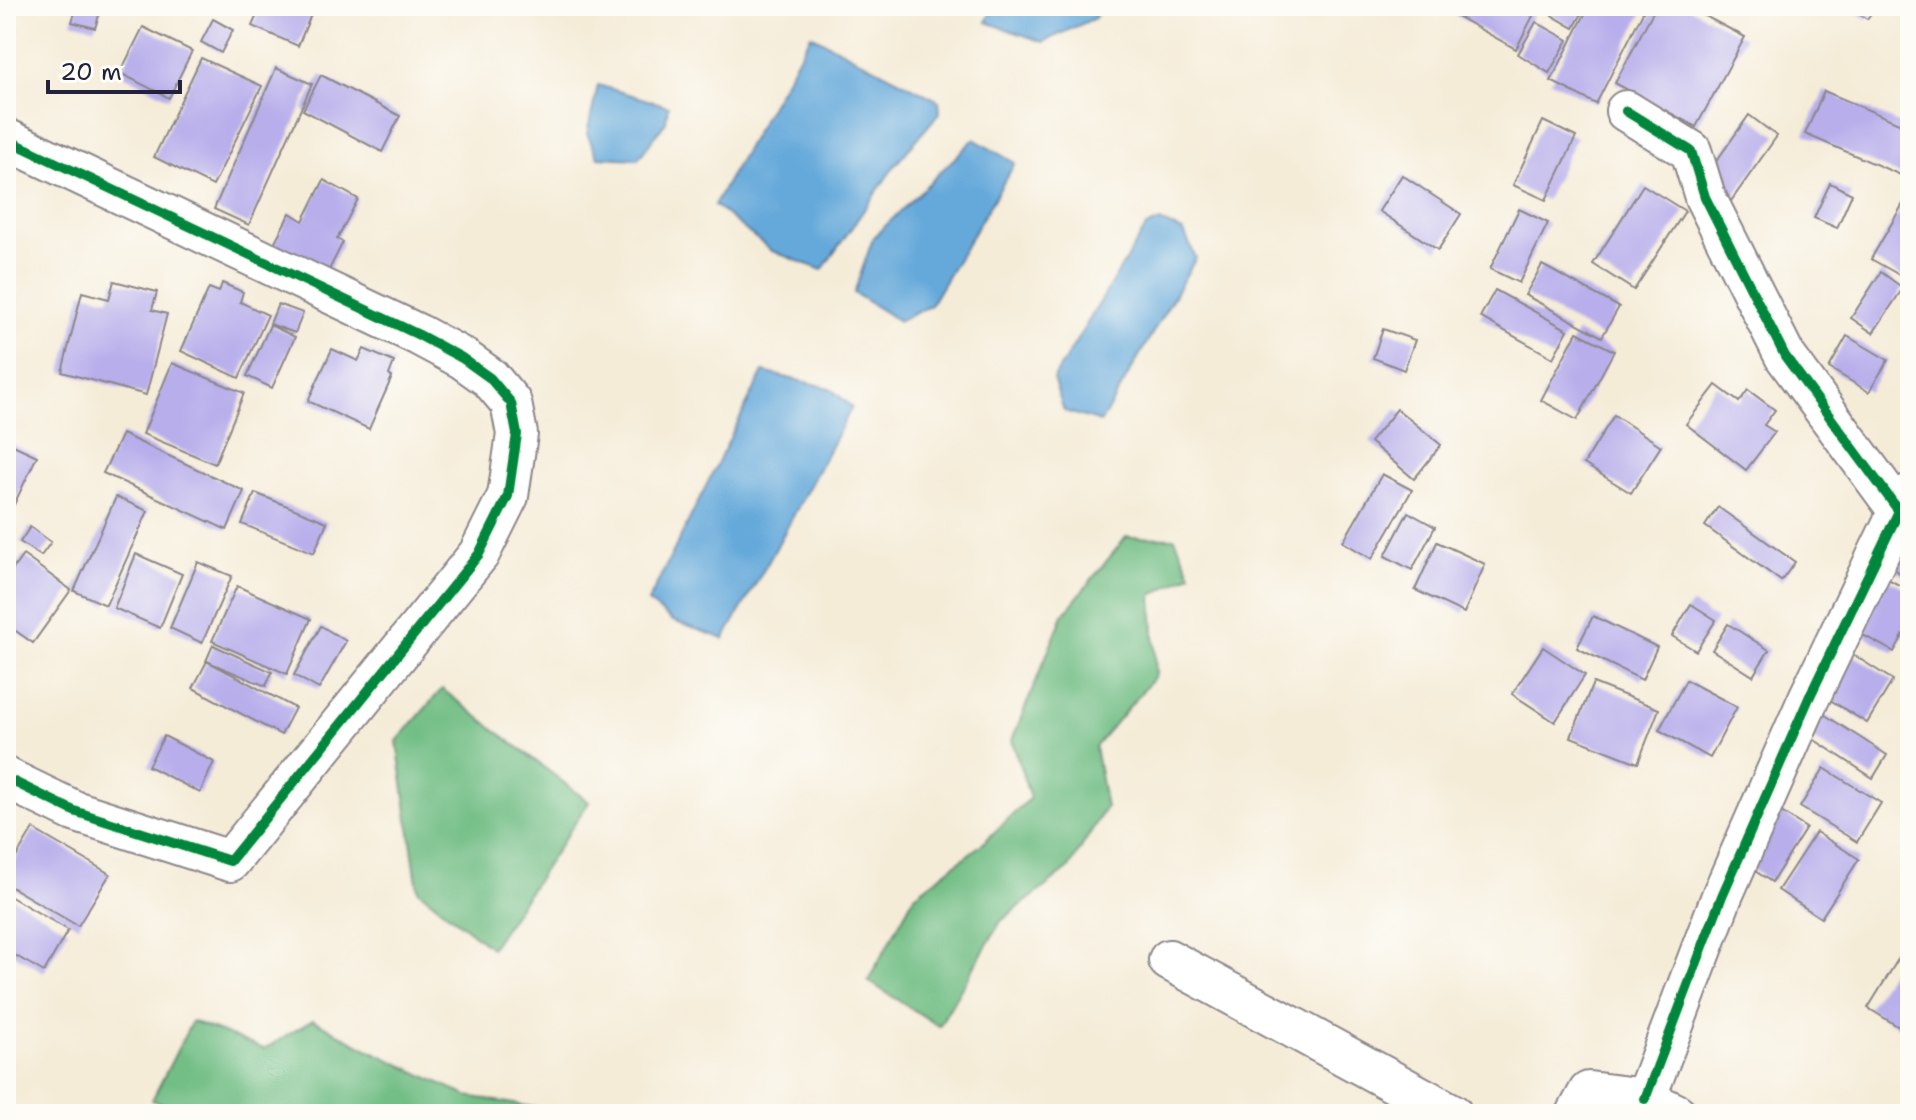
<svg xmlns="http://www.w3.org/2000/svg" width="1916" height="1120" font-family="'Shantell Sans',sans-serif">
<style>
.forest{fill:#72be85;stroke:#4a7060;stroke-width:2}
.water{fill:#65a9da;stroke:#44668a;stroke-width:2}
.building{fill:#b7aeeb}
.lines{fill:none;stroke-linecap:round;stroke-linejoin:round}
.minor-casing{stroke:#8c878a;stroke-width:44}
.minor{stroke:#fff;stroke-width:40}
.cycleway-casing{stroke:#fdfcf7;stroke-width:15}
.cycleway{stroke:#00873e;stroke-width:10}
</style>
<rect width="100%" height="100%" fill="#fdfcf7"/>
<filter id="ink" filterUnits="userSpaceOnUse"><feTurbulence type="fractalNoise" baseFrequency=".0125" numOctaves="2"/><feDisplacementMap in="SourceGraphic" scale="16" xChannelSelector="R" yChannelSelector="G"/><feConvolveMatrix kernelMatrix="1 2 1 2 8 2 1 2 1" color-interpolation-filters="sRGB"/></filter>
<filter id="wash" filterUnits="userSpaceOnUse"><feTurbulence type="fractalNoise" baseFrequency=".006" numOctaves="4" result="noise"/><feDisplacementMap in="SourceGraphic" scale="32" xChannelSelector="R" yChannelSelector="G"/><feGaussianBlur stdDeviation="1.8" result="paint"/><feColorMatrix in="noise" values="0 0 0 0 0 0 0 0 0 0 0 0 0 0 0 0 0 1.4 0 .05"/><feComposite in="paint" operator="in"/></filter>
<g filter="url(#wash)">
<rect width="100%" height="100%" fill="#f5ecd8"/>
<g class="forest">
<polygon points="1126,537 1175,538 1191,574 1152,595 1156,675 1095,747 1106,807 1068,869 1001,921 939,1026 868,981 915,895 982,844 1030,798 1012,740 1063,615"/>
<polygon points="442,689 589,802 491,948 418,890 397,741"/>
<polygon points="313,1020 365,1048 467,1096 573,1114 187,1114 152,1100 192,1021 264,1049"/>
</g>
<g class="water">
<polygon points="994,6 1100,6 1095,18 1043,42 986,22"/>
<polygon points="811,35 939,101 940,112 896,164 822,270 772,251 714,205"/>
<polygon points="598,85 668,106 666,122 638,159 598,157 587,134"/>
<polygon points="974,139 1015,163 930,306 899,321 854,293 873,238"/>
<polygon points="1160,221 1184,232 1196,258 1101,422 1064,411 1053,379 1146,227"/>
<polygon points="763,372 830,388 852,407 770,559 724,639 673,621 648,602"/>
</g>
<g id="blocks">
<g class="building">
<polygon points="77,6 102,6 95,28 72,22"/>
<polygon points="261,6 297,6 312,12 298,46 252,26"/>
<polygon points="1460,6 1516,6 1533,16 1516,49 1455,15"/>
<polygon points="1545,6 1586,6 1574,28 1543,10"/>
<polygon points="1589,6 1646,6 1596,104 1551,81"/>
<polygon points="1656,6 1686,6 1745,37 1696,127 1615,83"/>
<polygon points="1847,6 1876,6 1867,19"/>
<polygon points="213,19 233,30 221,53 201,42"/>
<polygon points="1536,22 1568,40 1549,73 1518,54"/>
<polygon points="143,27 192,51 169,98 120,73"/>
<polygon points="201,58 262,86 213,186 154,157"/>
<polygon points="276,68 312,84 249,225 214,209"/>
<polygon points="321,75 400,116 382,152 303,110"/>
<polygon points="1824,91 1901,124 1904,116 1910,118 1910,179 1805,134"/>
<polygon points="1749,115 1777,136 1731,201 1703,180"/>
<polygon points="1543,121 1576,137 1546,200 1513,185"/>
<polygon points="1402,175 1461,214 1438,250 1379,211"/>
<polygon points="324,180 358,199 337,239 343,242 326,276 272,247 290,213 303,221"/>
<polygon points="1830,183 1852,194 1837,228 1814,218"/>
<polygon points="1643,185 1685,211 1634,290 1593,264"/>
<polygon points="1907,197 1910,199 1910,281 1871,259"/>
<polygon points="1519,209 1548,223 1519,283 1490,269"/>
<polygon points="1542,265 1619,307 1602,337 1525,295"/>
<polygon points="1881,272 1903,288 1873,333 1851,318"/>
<polygon points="114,281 157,292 152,310 167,314 146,395 62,372 82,292 109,299"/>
<polygon points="222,283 243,292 240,302 268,315 239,378 181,351 209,288 219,292"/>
<polygon points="1495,290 1568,330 1553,358 1480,317"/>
<polygon points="278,304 303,313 295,333 270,324"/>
<polygon points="270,325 295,337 272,388 247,376"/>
<polygon points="1383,329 1415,340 1404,370 1373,358"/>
<polygon points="1577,332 1614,351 1577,420 1541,400"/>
<polygon points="1847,336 1888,360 1869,392 1829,368"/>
<polygon points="332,349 358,361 364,349 394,362 389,375 392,377 369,429 308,401"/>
<polygon points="172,363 244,393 215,464 143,434"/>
<polygon points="1716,385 1739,402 1748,390 1775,410 1764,425 1775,432 1746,470 1686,424"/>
<polygon points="1397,409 1441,445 1414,479 1370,442"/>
<polygon points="1614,415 1661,446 1631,493 1584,464"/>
<polygon points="122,434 244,491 227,530 103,473"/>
<polygon points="11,444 37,456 11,511 6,508 6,454"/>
<polygon points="1382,474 1412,490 1372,559 1343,542"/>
<polygon points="255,493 327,522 314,553 242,524"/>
<polygon points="116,497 148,511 106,605 74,591"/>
<polygon points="1718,507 1795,562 1781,581 1705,526"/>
<polygon points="1408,512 1435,527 1412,570 1385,556"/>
<polygon points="30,527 51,542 41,556 20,542"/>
<polygon points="1910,530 1910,580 1865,549"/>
<polygon points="1437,542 1485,564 1464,613 1415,590"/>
<polygon points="136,554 182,574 160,628 114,608"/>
<polygon points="23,555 71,590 33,643 6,624 6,596 13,587 6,579"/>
<polygon points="198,562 232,576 202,643 170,628"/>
<polygon points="1868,568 1910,591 1910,623 1894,652 1839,622"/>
<polygon points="237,586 311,619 287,674 212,641"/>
<polygon points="1691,604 1716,620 1696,651 1672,636"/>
<polygon points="1593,616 1657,647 1642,680 1577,648"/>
<polygon points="1728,624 1769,650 1753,676 1712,650"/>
<polygon points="321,626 346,641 319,689 294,675"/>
<polygon points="1836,644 1893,680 1867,723 1808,686"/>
<polygon points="213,645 272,672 266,686 206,661"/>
<polygon points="1543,647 1585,675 1555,722 1512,694"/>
<polygon points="207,661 295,708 281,735 193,688"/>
<polygon points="1686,680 1737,707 1710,758 1659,730"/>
<polygon points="1593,683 1659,709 1638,763 1571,737"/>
<polygon points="1822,713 1887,755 1873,778 1807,735"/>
<polygon points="164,736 214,762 200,793 148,766"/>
<polygon points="1824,768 1881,803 1857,842 1800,807"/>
<polygon points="1772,806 1806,828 1772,882 1738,860"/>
<polygon points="33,829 110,874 78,926 6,884 6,874"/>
<polygon points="1816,832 1859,859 1821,918 1778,890"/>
<polygon points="6,894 68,930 44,972 6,950"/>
<polygon points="1910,940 1910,1020 1904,1030 1868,1008"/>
</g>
</g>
</g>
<g filter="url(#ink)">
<use href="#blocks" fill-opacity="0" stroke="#8c878a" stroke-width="2"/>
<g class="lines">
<defs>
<g id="minor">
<polyline points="1626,111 1691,151 1705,197 1785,356 1899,511"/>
<polyline points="6,139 419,335 462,358 490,378 511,403 517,434 508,496 479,554 230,861 74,811 6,778"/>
<polyline points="1169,960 1452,1114"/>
<polyline points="1645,1099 1722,896 1809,698 1899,511 1910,494"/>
<polyline points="1577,1114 1589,1092 1645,1099 1676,1114"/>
</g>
</defs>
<use href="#minor" class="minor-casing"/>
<use href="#minor" class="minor"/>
<defs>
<g id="cycleway">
<polyline points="1626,111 1691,151 1705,197 1785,356 1899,511"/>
<polyline points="6,139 419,335 462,358 490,378 511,403 517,434 508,496 479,554 230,861 74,811 6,778"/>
<polyline points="1645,1099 1722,896 1809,698 1899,511 1910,494"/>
</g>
</defs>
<use href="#cycleway" class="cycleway-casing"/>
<use href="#cycleway" class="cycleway"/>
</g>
</g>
<rect width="1916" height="1120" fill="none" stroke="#fdfcf7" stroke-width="32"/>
<path d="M48 80v12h132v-12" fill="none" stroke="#22223b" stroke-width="4"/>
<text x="60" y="80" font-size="24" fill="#22223b" stroke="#fdfcf7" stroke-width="6" paint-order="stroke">20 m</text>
</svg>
